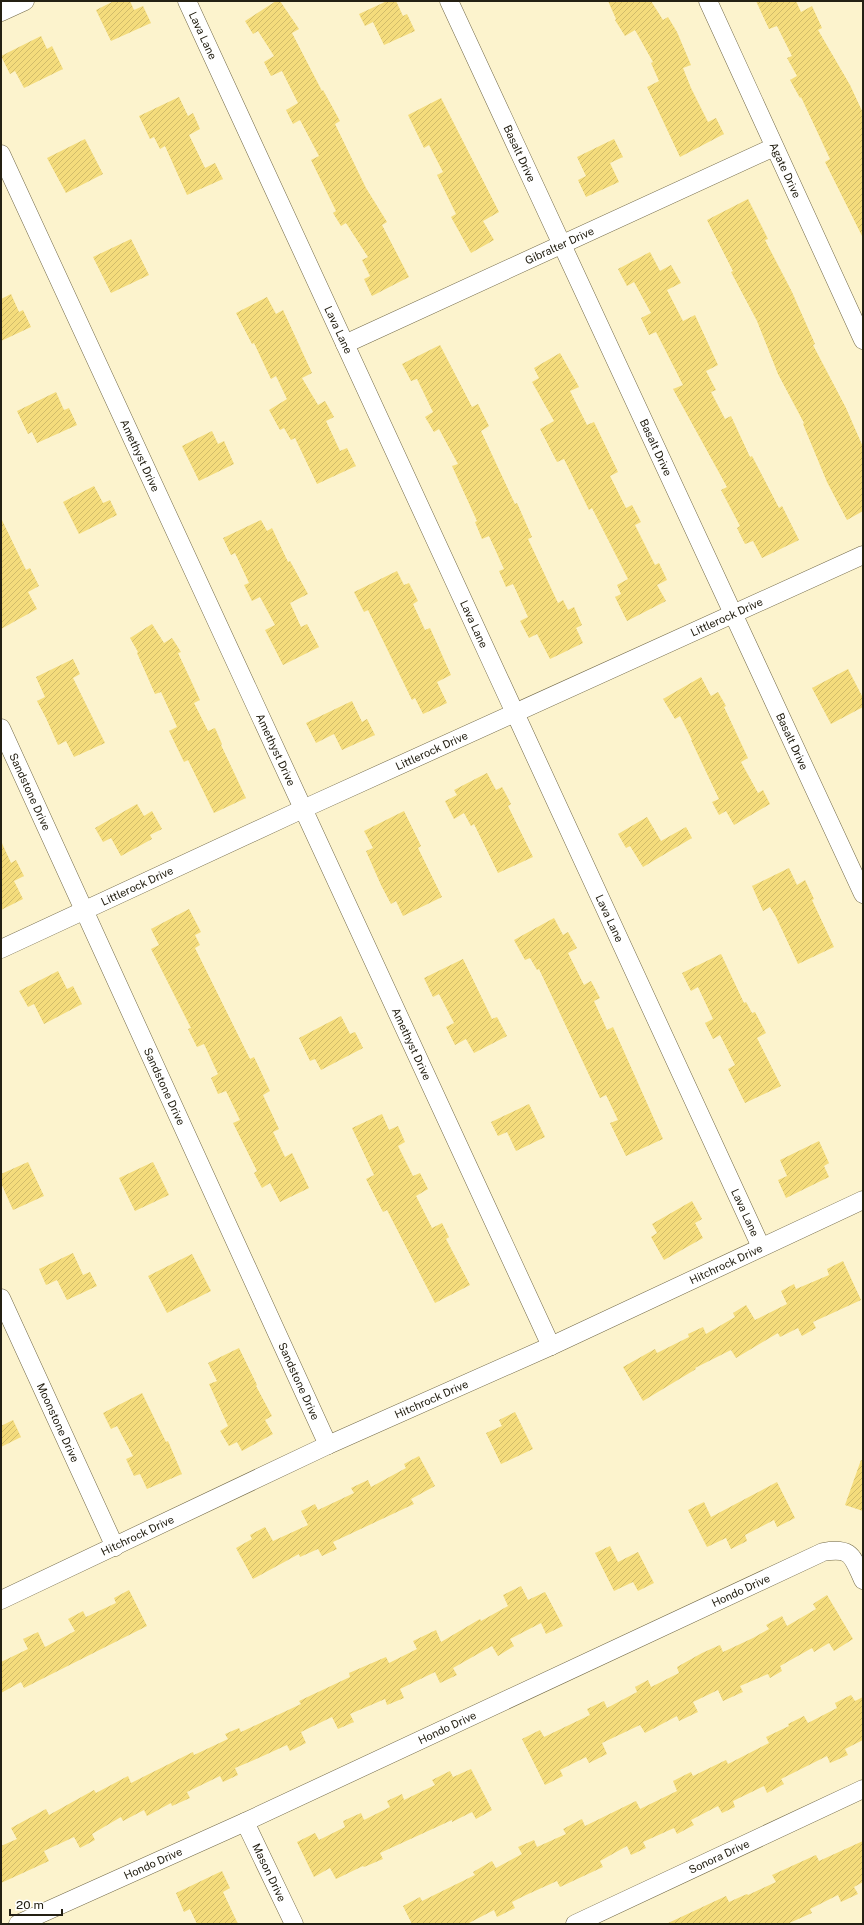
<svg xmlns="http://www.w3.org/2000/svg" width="864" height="1925" font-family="'Public Sans',sans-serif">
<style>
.building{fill:url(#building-hatch)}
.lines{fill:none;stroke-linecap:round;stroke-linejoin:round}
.minor-casing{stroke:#716847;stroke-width:19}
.minor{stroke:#fff;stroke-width:18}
.labels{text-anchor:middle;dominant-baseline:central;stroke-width:4;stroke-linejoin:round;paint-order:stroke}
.street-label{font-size:11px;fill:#242013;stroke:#fff}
</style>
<defs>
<pattern id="building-hatch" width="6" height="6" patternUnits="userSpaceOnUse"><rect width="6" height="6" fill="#f4dc7c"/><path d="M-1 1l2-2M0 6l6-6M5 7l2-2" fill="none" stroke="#d1bc6a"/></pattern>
</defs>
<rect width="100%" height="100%" fill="#fcf3cd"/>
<g class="building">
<polygon points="114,1 130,1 134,10 143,6 151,23 111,41 96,10"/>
<polygon points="276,1 280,1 299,29 292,33 322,91 323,90 340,121 335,124 366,188 387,222 382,225 409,277 372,296 364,279 370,276 362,260 368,257 346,223 341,226 333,213 336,211 311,160 319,156 300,120 293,124 286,110 298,103 282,71 271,76 264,62 274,56 258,31 253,34 245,21"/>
<polygon points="387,1 396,1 403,16 407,14 415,31 384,45 373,22 365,26 359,14"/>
<polygon points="608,1 651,1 663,20 668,17 677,32 691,65 683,68 691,88 708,122 716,118 724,134 680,157 647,87 659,81 651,63 653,62 635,30 625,36 615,20 616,19"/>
<polygon points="756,1 796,1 801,12 812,6 822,28 818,30 850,85 863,113 863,238 825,162 830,159 801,97 800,98 790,80 797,76 787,58 792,56 777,26 769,29"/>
<polygon points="41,36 47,49 52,46 63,69 24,88 15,71 10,74 1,56"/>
<polygon points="179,97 188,116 193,113 200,129 189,135 205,168 215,163 223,179 187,195 165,146 160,149 154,137 150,139 139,116"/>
<polygon points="441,98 499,212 483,221 494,240 471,253 451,217 456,214 437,175 443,172 429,145 424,148 408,115"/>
<polygon points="85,139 103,174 66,193 47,158"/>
<polygon points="614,139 623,157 610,163 619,182 586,197 578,180 586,176 577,157"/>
<polygon points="748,199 768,239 765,240 792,292 815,344 813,345 846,408 863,447 863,511 847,520 827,482 803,424 804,423 778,374 757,321 731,272 733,271 707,220"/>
<polygon points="131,239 149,275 111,293 93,257"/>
<polygon points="650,252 660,271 671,265 681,283 667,290 683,321 695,315 718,365 706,371 716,390 711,392 725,419 731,416 750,457 752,456 779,508 782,506 799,540 762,558 753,541 745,544 737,528 740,526 721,490 727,487 673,389 683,385 656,332 649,335 641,318 651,313 634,282 627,286 618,269"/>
<polygon points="11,294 19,312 23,310 31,327 1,341 1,299"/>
<polygon points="267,297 276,314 283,310 312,373 302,378 318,405 325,401 334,417 326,421 340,451 347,448 356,466 317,484 295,438 291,440 284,428 280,430 269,410 287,399 276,376 271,379 254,343 252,344 236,313"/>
<polygon points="440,345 472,407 478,404 489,426 481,431 515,504 517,503 532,537 528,539 558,603 563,600 568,610 574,607 582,625 576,628 583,643 550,659 537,634 529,638 520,621 528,617 513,584 506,587 499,571 504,569 489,536 482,539 475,522 477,521 452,466 458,464 439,429 434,432 425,417 433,412 417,379 411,381 402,364"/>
<polygon points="560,353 579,387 570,391 587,425 594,422 618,472 610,476 626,508 632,505 641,522 635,525 655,565 659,563 667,580 657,585 666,601 627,621 615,597 621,594 617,585 628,579 592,508 589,510 564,459 557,462 540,429 554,421 532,382 539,378 534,368"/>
<polygon points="56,392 64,410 69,408 77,425 37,443 32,432 28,434 17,411"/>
<polygon points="212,431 218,444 224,441 234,464 199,481 182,446"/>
<polygon points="94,486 103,503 110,500 117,515 79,534 63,502"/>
<polygon points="1,518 26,570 30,568 39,586 28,592 37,609 1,629"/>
<polygon points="261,520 267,531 272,528 288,562 290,561 308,594 290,603 301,627 307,624 319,647 283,665 265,630 275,625 260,597 252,601 244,585 249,583 235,553 231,555 223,538"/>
<polygon points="397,571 404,585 409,583 418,601 413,604 425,630 430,628 451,675 437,682 447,703 423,714 415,698 412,700 368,610 364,612 354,592"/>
<polygon points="152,624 164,643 172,638 181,652 178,653 200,700 194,703 208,731 215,728 222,744 221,745 246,798 214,813 188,760 184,762 169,731 177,727 161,692 155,694 137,653 138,652 130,638"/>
<polygon points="73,659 80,674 73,678 105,743 74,757 66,741 58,745 46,718 37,701 45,697 36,677"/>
<polygon points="848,669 863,698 863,707 831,724 812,688"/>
<polygon points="701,677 711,696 718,692 726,706 724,707 748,758 741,762 758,793 763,790 770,804 734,825 726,811 719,815 712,802 719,799 691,740 692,740 680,716 675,719 663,699"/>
<polygon points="352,701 362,722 367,719 375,735 342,750 334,734 316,743 306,723"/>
<polygon points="487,773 496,790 502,787 511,804 508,806 533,857 498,873 474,824 471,826 464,813 454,819 445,801 457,795 454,790"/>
<polygon points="137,804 144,816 152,811 162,829 150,835 152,839 121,856 111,838 103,842 95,828"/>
<polygon points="404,811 421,846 418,848 442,897 403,916 396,901 391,904 381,885 366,851 373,848 364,831"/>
<polygon points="647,817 661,841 686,827 692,838 643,867 630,846 626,848 618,834"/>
<polygon points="1,841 11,863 16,860 24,876 14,881 23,899 1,910"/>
<polygon points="789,868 797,885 805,880 814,899 812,900 834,947 798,964 776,917 770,907 763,911 752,886"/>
<polygon points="189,909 201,932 195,935 200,945 195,948 250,1059 254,1057 270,1091 263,1095 279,1129 273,1132 285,1157 292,1153 309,1188 280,1202 270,1183 262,1188 254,1173 257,1171 233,1123 240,1120 226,1091 218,1094 211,1078 218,1074 204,1044 197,1047 188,1029 191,1028 151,949 159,945 151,929"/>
<polygon points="554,918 563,935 568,932 577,948 568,953 584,985 591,981 600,998 594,1001 607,1030 613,1027 663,1139 626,1156 610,1123 618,1120 606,1095 600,1098 539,969 537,970 530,958 525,960 514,940"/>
<polygon points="721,954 744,1003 746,1002 752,1013 755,1012 766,1033 757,1038 781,1086 745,1103 728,1069 735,1065 720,1035 713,1039 705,1023 713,1019 698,987 691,991 682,973"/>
<polygon points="463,959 492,1019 497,1017 507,1036 474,1053 466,1039 455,1045 446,1027 454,1023 439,994 433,997 424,978"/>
<polygon points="58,971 67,989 73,986 82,1004 44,1024 34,1004 28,1007 19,991"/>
<polygon points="341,1016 350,1034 355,1032 363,1048 321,1070 315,1059 310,1061 299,1038"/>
<polygon points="529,1104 545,1137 516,1151 507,1132 498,1136 491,1122"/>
<polygon points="382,1114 389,1130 398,1126 405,1142 398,1146 413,1176 420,1173 428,1189 416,1196 432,1228 442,1223 449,1237 446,1239 470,1285 435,1303 387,1210 383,1212 366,1179 374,1175 352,1128"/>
<polygon points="819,1141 829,1163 824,1166 829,1177 786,1198 778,1180 787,1176 780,1160"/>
<polygon points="28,1162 44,1196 13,1210 1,1183 1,1174"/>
<polygon points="153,1162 169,1195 135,1211 119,1178"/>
<polygon points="692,1201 702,1219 695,1223 703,1238 664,1260 651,1237 657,1233 652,1224"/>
<polygon points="73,1253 83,1275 90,1272 97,1286 67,1300 57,1280 46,1285 39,1269"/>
<polygon points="192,1254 211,1291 167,1313 148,1276"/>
<polygon points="843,1261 861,1300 813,1322 816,1328 802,1336 798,1328 780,1337 778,1333 736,1358 731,1350 695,1368 696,1369 643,1401 623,1367 655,1349 657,1353 689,1337 688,1334 703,1327 706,1334 735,1317 733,1313 746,1305 755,1320 787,1304 781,1291 794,1284 796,1289 829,1275 827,1269"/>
<polygon points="239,1348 257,1385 256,1386 272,1416 265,1420 273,1434 242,1451 237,1442 229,1446 220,1431 228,1426 209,1384 217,1381 208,1363"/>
<polygon points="142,1393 166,1442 168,1441 182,1474 147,1489 140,1474 134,1476 126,1459 133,1456 117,1426 111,1429 103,1413"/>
<polygon points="515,1412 533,1449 501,1464 486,1433 502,1426 499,1420"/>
<polygon points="13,1420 21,1437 1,1447 1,1426"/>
<polygon points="419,1456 435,1486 411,1499 414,1504 333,1542 337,1549 322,1556 318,1549 300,1557 299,1554 253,1579 236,1548 252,1539 250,1535 265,1527 273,1541 308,1525 301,1511 315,1504 318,1510 354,1493 351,1488 368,1480 371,1487 406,1468 404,1464"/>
<polygon points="861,1460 863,1461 863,1511 845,1505"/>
<polygon points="777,1482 795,1518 777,1527 774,1520 745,1535 747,1541 731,1549 726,1538 707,1547 688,1510 704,1502 711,1517"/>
<polygon points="610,1546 618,1562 638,1552 654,1583 638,1591 633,1582 614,1591 595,1553"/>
<polygon points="521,1586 528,1600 545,1592 563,1626 546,1634 541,1623 510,1639 514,1646 498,1656 492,1646 453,1668 457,1675 440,1683 435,1672 400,1689 404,1698 387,1705 385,1699 350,1714 354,1722 338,1729 332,1717 301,1732 306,1743 290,1751 287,1745 254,1760 235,1768 238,1775 223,1782 220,1776 187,1792 190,1798 172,1806 171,1803 147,1816 144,1810 123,1821 121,1817 92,1834 95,1840 80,1848 74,1837 44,1851 49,1861 1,1883 1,1846 17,1839 11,1828 46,1809 49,1815 94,1790 96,1793 128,1776 131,1783 193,1752 194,1755 228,1739 225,1734 239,1728 241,1732 301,1704 299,1701 350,1677 349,1673 386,1657 389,1663 417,1649 413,1641 436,1630 441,1642 480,1619 481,1621 508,1606 503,1595"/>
<polygon points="129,1590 147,1626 24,1688 21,1682 1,1693 1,1662 28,1649 23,1639 38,1632 45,1647 75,1631 68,1619 83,1611 86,1617 116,1603 114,1598"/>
<polygon points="827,1595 853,1639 834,1651 829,1643 814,1652 812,1648 780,1666 782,1671 770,1678 768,1674 740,1686 743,1692 723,1701 718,1690 693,1702 698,1712 679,1721 677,1716 645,1733 640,1725 602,1743 607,1754 589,1763 586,1757 560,1770 563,1776 545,1785 522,1739 540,1730 544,1737 590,1715 587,1709 604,1701 607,1708 637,1692 635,1687 648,1680 651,1687 679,1673 677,1667 702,1653 720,1645 723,1652 753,1638 769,1629 766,1625 782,1616 787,1626 816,1609 813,1604"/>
<polygon points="851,1695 855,1701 863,1697 863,1740 845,1749 848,1755 830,1763 827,1756 781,1779 784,1784 767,1793 764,1786 733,1801 735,1807 722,1813 718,1806 691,1820 694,1825 677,1834 674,1828 643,1842 646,1848 631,1855 627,1846 600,1861 603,1867 560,1887 557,1881 526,1895 512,1902 515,1908 497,1917 494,1910 467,1924 412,1924 403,1906 420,1897 422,1901 475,1875 473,1872 492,1861 496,1868 522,1854 518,1847 534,1840 537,1847 566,1834 563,1829 582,1819 585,1826 636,1801 640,1809 677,1791 673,1781 691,1772 693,1776 726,1760 728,1764 769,1743 766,1737 789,1726 788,1724 804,1716 808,1723 837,1708 835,1703"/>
<polygon points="471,1769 492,1810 476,1819 472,1812 452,1822 452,1820 380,1853 383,1859 364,1867 363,1866 336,1879 330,1868 314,1877 297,1842 315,1833 319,1840 345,1827 343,1821 361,1813 364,1820 390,1807 387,1801 402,1794 404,1800 435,1785 432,1780 450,1771 453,1777"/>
<polygon points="863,1841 863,1882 854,1887 858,1894 841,1902 838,1895 810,1909 812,1913 787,1924 666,1924 726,1896 729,1902 747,1894 748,1895 776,1882 772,1875 816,1855 819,1861"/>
<polygon points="222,1871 230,1888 223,1892 238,1924 197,1924 190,1909 184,1912 176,1893"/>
</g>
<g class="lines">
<defs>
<g id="minor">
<path id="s1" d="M187 1 761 1247"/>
<path id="s2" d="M449 1 863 894"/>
<path id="s3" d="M708 1 863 340"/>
<polyline points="1,12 25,1"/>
<path id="s4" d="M1 154 551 1346"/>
<path id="s5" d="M345 344 774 147"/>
<path id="s6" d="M1 728 328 1445"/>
<path id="s7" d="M1 949 303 809 863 555"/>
<path id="s8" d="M1 1298 115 1547"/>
<path id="s9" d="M1 1600 328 1445 551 1346 863 1200"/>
<path id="s10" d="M245 1822 294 1924"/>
<path id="s11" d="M18 1924 245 1822 823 1552C852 1547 852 1556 863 1580"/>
<path id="s12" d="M575 1924 863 1789"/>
</g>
</defs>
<use href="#minor" class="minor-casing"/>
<use href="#minor" class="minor"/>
</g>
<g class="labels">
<g class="street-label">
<text stroke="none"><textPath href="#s1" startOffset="38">Lava Lane</textPath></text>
<text stroke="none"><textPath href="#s2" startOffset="168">Basalt Drive</textPath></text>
<text stroke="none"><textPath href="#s3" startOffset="186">Agate Drive</textPath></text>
<text stroke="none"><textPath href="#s5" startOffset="236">Gibralter Drive</textPath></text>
<text stroke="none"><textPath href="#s1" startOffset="362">Lava Lane</textPath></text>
<text stroke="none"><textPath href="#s2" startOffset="492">Basalt Drive</textPath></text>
<text stroke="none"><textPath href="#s4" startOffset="332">Amethyst Drive</textPath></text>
<text stroke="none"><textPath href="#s7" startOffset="798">Littlerock Drive</textPath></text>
<text stroke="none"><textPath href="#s1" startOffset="686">Lava Lane</textPath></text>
<text stroke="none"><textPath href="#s2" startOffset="816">Basalt Drive</textPath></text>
<text stroke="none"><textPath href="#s4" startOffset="656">Amethyst Drive</textPath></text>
<text stroke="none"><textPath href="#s7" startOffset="474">Littlerock Drive</textPath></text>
<text stroke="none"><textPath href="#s6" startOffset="70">Sandstone Drive</textPath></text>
<text stroke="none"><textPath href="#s7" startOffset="150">Littlerock Drive</textPath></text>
<text stroke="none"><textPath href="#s1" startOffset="1010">Lava Lane</textPath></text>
<text stroke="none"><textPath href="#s4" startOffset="980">Amethyst Drive</textPath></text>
<text stroke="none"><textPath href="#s6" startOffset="394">Sandstone Drive</textPath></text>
<text stroke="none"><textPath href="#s1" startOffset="1334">Lava Lane</textPath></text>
<text stroke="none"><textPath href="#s9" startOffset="799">Hitchrock Drive</textPath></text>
<text stroke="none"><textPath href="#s6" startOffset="718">Sandstone Drive</textPath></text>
<text stroke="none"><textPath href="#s9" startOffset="475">Hitchrock Drive</textPath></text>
<text stroke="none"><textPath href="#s8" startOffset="137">Moonstone Drive</textPath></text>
<text stroke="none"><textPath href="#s9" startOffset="151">Hitchrock Drive</textPath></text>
<text stroke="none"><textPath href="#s11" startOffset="796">Hondo Drive</textPath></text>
<text stroke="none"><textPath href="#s11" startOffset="472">Hondo Drive</textPath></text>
<text stroke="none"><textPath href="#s12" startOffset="159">Sonora Drive</textPath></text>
<text stroke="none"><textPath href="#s11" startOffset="148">Hondo Drive</textPath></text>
<text stroke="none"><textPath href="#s10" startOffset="56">Mason Drive</textPath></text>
</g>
</g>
<rect width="864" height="1925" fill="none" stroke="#242013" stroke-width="4"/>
<path d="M10 1909v6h52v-6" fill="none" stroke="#242013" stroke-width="2"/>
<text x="16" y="1909" font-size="12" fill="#242013" stroke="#ffffff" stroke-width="3" paint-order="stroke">20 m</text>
</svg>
